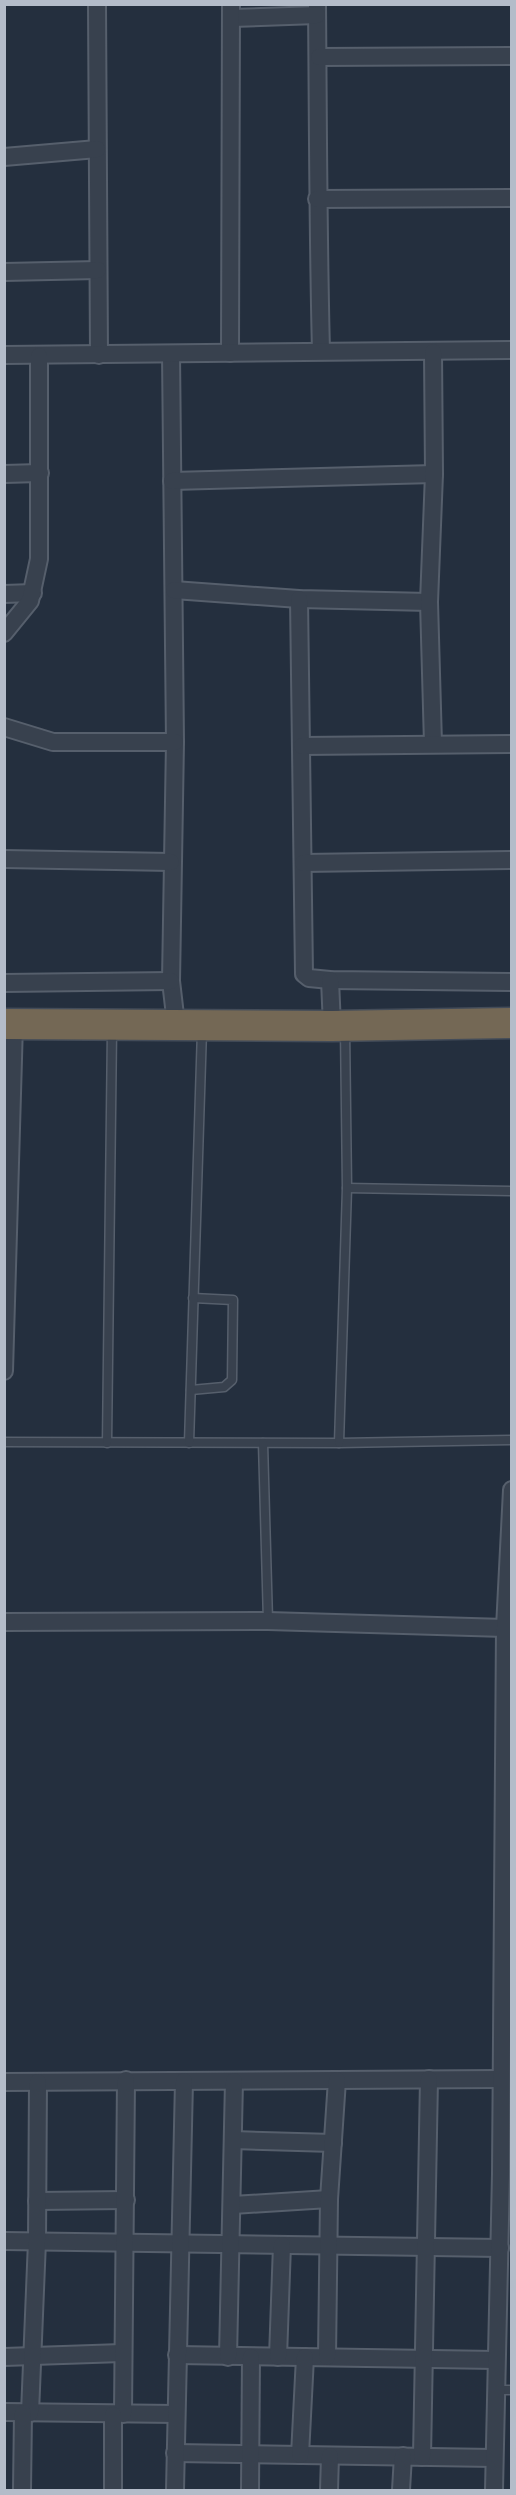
<svg xmlns="http://www.w3.org/2000/svg" width="516" height="2495" font-family="'DM Sans',sans-serif">
<style>
.lines{fill:none;stroke-linecap:round;stroke-linejoin:round}
.lane-casing{stroke:#565f6c;stroke-width:11}
.street-casing{stroke:#565f6c;stroke-width:20}
.highway-casing{stroke:#434c59;stroke-width:33}
.lane{stroke:#38414e;stroke-width:8}
.street{stroke:#38414e;stroke-width:16}
.highway{stroke:#746855;stroke-width:30}
</style>
<rect width="100%" height="100%" fill="#242f3e"/>
<g class="lines">
<defs>
<g id="lane">
<polyline points="347,1188 512,1191"/>
<polyline points="191,1390 224,1387 232,1380 233,1300 193,1298"/>
<polyline points="4,1442 339,1443 512,1440"/>
<polyline points="107,1443 112,1030"/>
<polyline points="189,1443 202,1030"/>
<polyline points="263,1443 268,1621"/>
<polyline points="339,1443 347,1188 345,1029"/>
<polyline points="496,2390 512,2390"/>
</g>
<g id="street">
<polyline points="97,4 99,355"/>
<path d="M317 4C318 120 318 235 321 351"/>
<polyline points="232,18 317,15"/>
<polyline points="319,57 512,56"/>
<polyline points="4,157 97,149"/>
<polyline points="317,199 512,198"/>
<polyline points="4,272 98,270"/>
<polyline points="230,353 231,4"/>
<polyline points="171,354 175,742 171,981 176,1024"/>
<polyline points="4,355 512,350"/>
<polyline points="4,474 40,473"/>
<polyline points="172,481 434,474"/>
<polyline points="174,590 299,599 429,602"/>
<polyline points="4,594 33,593"/>
<polyline points="299,599 304,974 309,978 330,980 512,982"/>
<polyline points="4,633 30,601 39,559 39,356"/>
<polyline points="4,727 53,742 175,742"/>
<polyline points="433,744 429,602 434,474 433,352"/>
<polyline points="302,746 512,744"/>
<polyline points="4,859 171,862"/>
<polyline points="303,863 512,860"/>
<polyline points="330,980 332,1026"/>
<polyline points="4,983 171,981"/>
<polyline points="4,1371 14,1024"/>
<polyline points="4,1622 268,1621 505,1628"/>
<polyline points="4,2082 501,2079"/>
<polyline points="233,2140 333,2143"/>
<polyline points="37,2201 126,2200"/>
<polyline points="233,2205 329,2199"/>
<polyline points="4,2241 500,2248"/>
<polyline points="177,2355 496,2360"/>
<polyline points="4,2357 122,2353"/>
<polyline points="228,2357 234,2081"/>
<polyline points="278,2357 282,2245"/>
<polyline points="327,2357 329,2199 337,2080"/>
<polyline points="4,2412 176,2414"/>
<polyline points="30,2413 37,2241 38,2082"/>
<polyline points="123,2414 126,2080"/>
<polyline points="113,2415 113,2490"/>
<polyline points="175,2453 494,2458"/>
<polyline points="300,2455 305,2357"/>
<polyline points="422,2457 429,2079"/>
<polyline points="22,2490 23,2413"/>
<polyline points="175,2490 184,2081"/>
<polyline points="250,2490 251,2357"/>
<polyline points="329,2490 330,2456"/>
<polyline points="401,2490 403,2456"/>
<polyline points="494,2490 501,2174 505,1628 512,1490"/>
</g>
<polyline id="highway" points="4,1024 332,1026 512,1023"/>
</defs>
<use href="#lane" class="lane-casing"/>
<use href="#street" class="street-casing"/>
<use href="#highway" class="highway-casing"/>
<use href="#lane" class="lane"/>
<use href="#street" class="street"/>
<use href="#highway" class="highway"/>
</g>
<rect width="516" height="2495" fill="none" stroke="#b4bcc9" stroke-width="12"/>
</svg>
